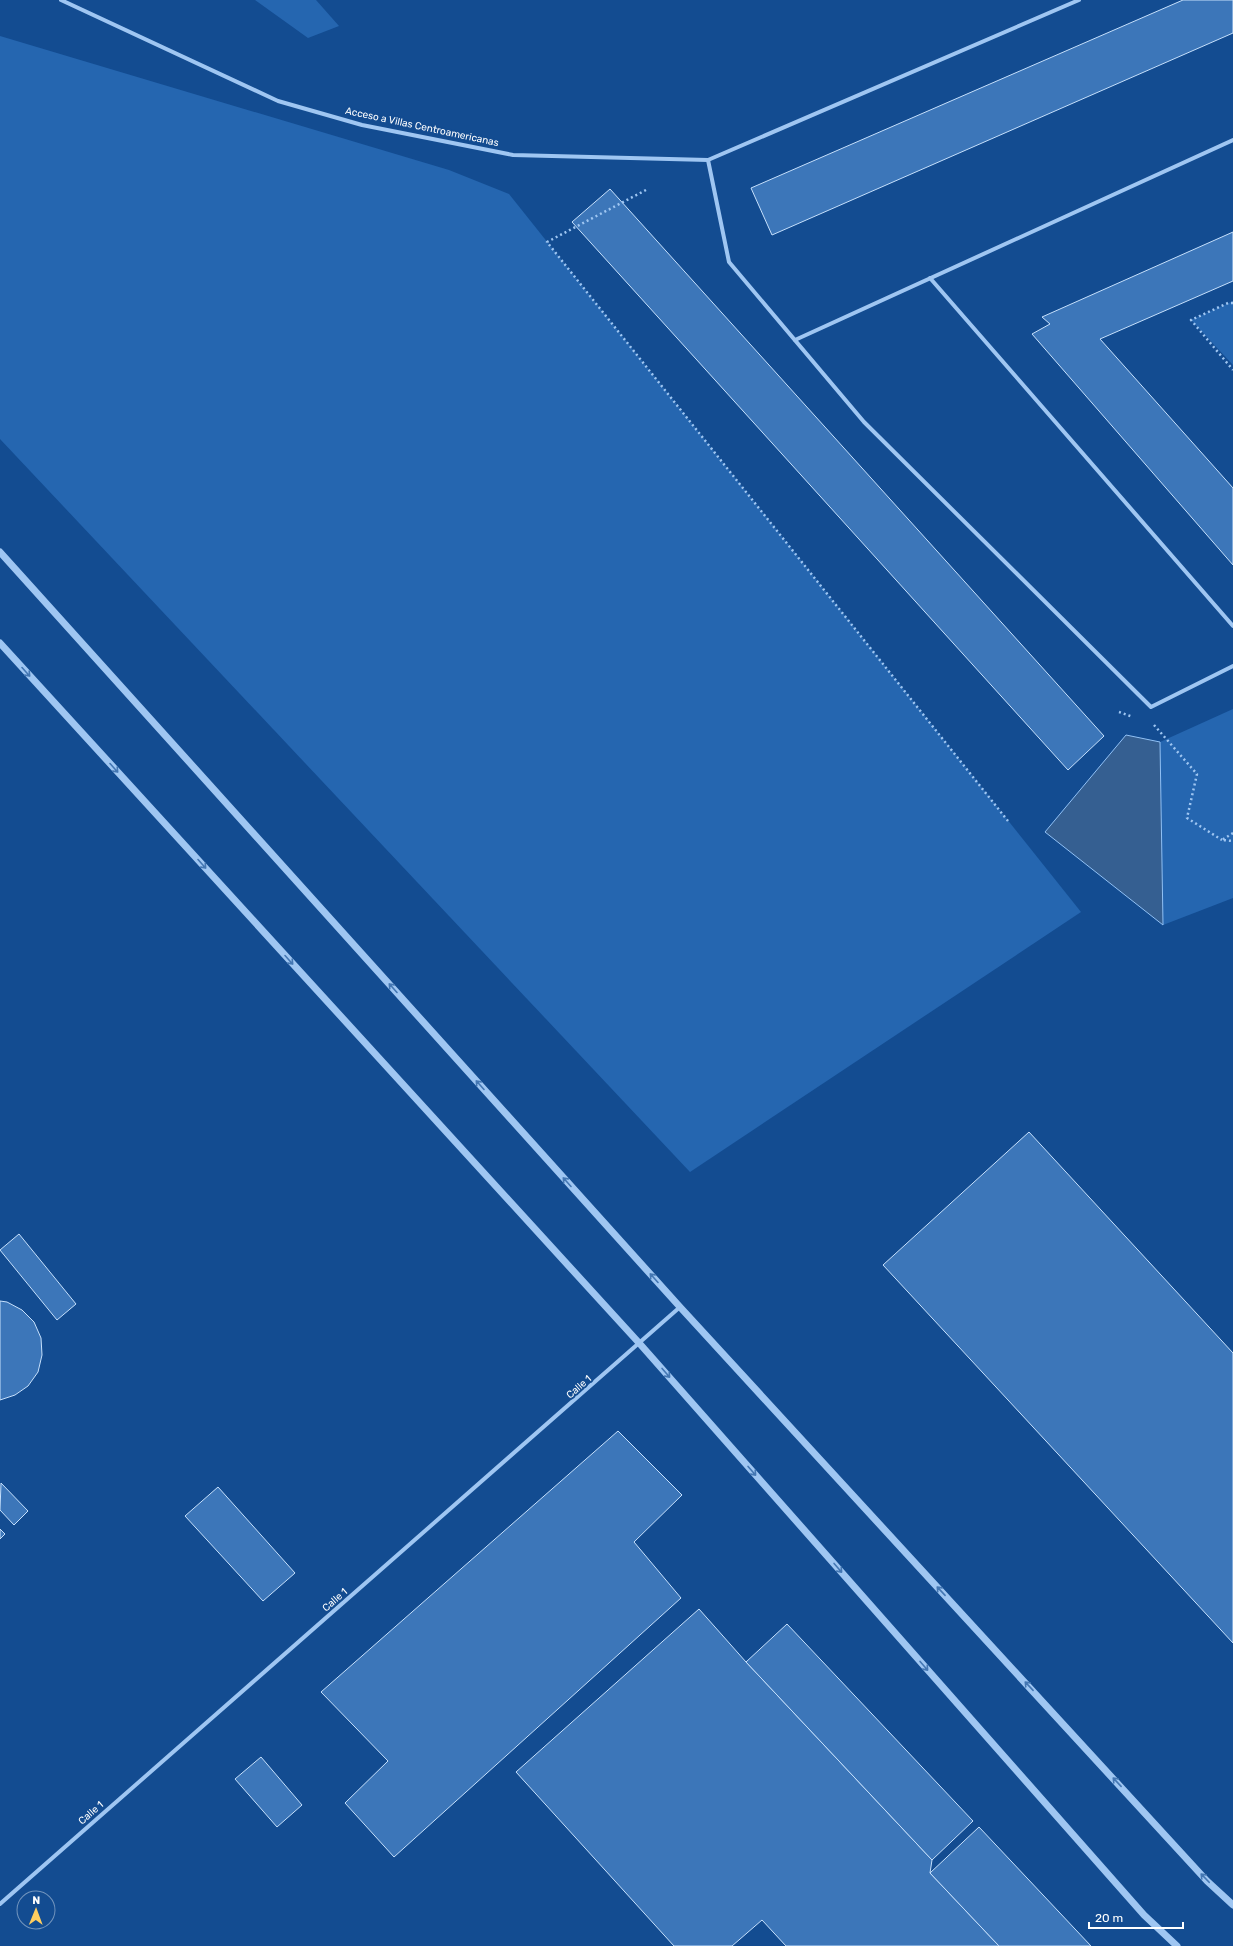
<svg xmlns="http://www.w3.org/2000/svg" width="1233" height="1946" font-family="Rubik,sans-serif">
<style>
.green{fill:#2566b0}
.water{fill:#355f91;stroke:#91c1f5}
.building{fill:#3c76b9;stroke:#c6e0fc}
.lines{fill:none;stroke-linecap:round;stroke-linejoin:round}
.path{stroke:#9fc6f2;stroke-width:2.5;stroke-dasharray:2 3;stroke-linecap:butt}
.minor{stroke:#9fc6f2;stroke-width:4}
.tertiary{stroke:#9fc6f2;stroke-width:7}
.oneway{stroke:#4477b3}
.labels{text-anchor:middle;dominant-baseline:central;stroke-width:4;stroke-linejoin:round;paint-order:stroke}
.street-label{font-size:10px;fill:#fff;stroke:#134c91}
</style>
<rect width="100%" height="100%" fill="#134c91"/>
<g class="green">
<polygon points="255,0 316,0 339,26 308,38"/>
<polygon points="0,36 449,170 509,194 1081,912 690,1172 0,439"/>
<polygon points="1233,301 1233,365 1191,320"/>
<polygon points="1233,709 1233,898 1163,925 1160,742"/>
</g>
<polygon class="water" points="1126,735 1160,742 1163,925 1045,832"/>
<g class="building">
<polygon points="1183,0 1233,0 1233,33 772,235 751,188"/>
<polygon points="610,189 1104,736 1068,770 572,222"/>
<polygon points="1233,232 1233,281 1100,339 1233,488 1233,565 1032,334 1050,324 1042,317"/>
<polygon points="1029,1132 1233,1353 1233,1643 883,1265"/>
<polygon points="19,1234 76,1304 57,1320 0,1250"/>
<polygon points="0,1301 7,1302 22,1310 34,1322 41,1338 42,1355 38,1372 28,1386 15,1395 0,1400"/>
<polygon points="618,1431 682,1495 634,1542 681,1598 394,1857 345,1803 388,1761 321,1692"/>
<polygon points="1,1483 28,1511 14,1525 0,1510"/>
<polygon points="218,1487 295,1573 263,1601 185,1516"/>
<polygon points="0,1529 5,1534 0,1539"/>
<polygon points="699,1609 746,1662 932,1860 930,1873 999,1946 786,1946 762,1920 732,1946 674,1946 516,1772"/>
<polygon points="787,1624 973,1821 932,1860 746,1662"/>
<polygon points="261,1757 302,1805 277,1827 235,1779"/>
<polygon points="979,1827 1091,1946 999,1946 930,1873"/>
</g>
<g class="lines">
<g class="path">
<polyline points="646,190 547,242 1008,821"/>
<polyline points="1233,303 1228,303 1191,320 1233,370"/>
<polyline points="1119,712 1133,717"/>
<polyline points="1154,725 1197,774 1187,818 1222,840"/>
<polyline points="1233,833 1222,840 1233,841"/>
</g>
<g class="minor">
<polyline points="61,0 278,101 362,125 513,155 708,160 1079,0"/>
<polyline points="708,160 729,262 864,422 1151,707 1233,666"/>
<polyline points="930,278 1233,626"/>
<polyline points="795,340 1233,140"/>
<polyline points="0,1904 680,1307"/>
</g>
<g class="tertiary">
<polyline points="0,552 680,1307 1207,1881 1233,1905"/>
<polyline points="0,643 640,1344 1144,1915 1177,1946"/>
</g>
</g>
<defs><path id="oneway-shaft" d="M-6 0H5M1.5-3L5.5 0L1.5 3" fill="none" stroke-width="1.6" stroke-linecap="round" stroke-linejoin="round"/></defs>
<g class="oneway">
<use href="#oneway-shaft" transform="translate(26 672) rotate(48)"/>
<use href="#oneway-shaft" transform="translate(114 768) rotate(48)"/>
<use href="#oneway-shaft" transform="translate(202 864) rotate(48)"/>
<use href="#oneway-shaft" transform="translate(289 960) rotate(48)"/>
<use href="#oneway-shaft" transform="translate(393 988) rotate(-132)"/>
<use href="#oneway-shaft" transform="translate(480 1085) rotate(-132)"/>
<use href="#oneway-shaft" transform="translate(567 1182) rotate(-132)"/>
<use href="#oneway-shaft" transform="translate(654 1278) rotate(-132)"/>
<use href="#oneway-shaft" transform="translate(666 1373) rotate(49)"/>
<use href="#oneway-shaft" transform="translate(752 1471) rotate(49)"/>
<use href="#oneway-shaft" transform="translate(838 1568) rotate(49)"/>
<use href="#oneway-shaft" transform="translate(941 1591) rotate(-133)"/>
<use href="#oneway-shaft" transform="translate(924 1666) rotate(49)"/>
<use href="#oneway-shaft" transform="translate(1029 1686) rotate(-133)"/>
<use href="#oneway-shaft" transform="translate(1117 1782) rotate(-133)"/>
<use href="#oneway-shaft" transform="translate(1205 1878) rotate(-134)"/>
</g>
<g class="labels">
<g class="street-label">
<text transform="translate(422 127) rotate(12)">Acceso a Villas Centroamericanas</text>
<text transform="translate(579 1387) rotate(-41)">Calle 1</text>
<text transform="translate(335 1600) rotate(-41)">Calle 1</text>
<text transform="translate(91 1813) rotate(-41)">Calle 1</text>
</g>
</g>
<g transform="translate(36 1910) rotate(1)"><circle r="19" fill="#134c91" stroke="#7194bd"/>
<path d="M0-3L7 15L0 10L-7 15Z" fill="#ffce60"/>
<text y="-6" font-size="11" font-weight="bold" text-anchor="middle" fill="#ffffff">N</text>
</g>
<path d="M1089 1922v6h94v-6" fill="none" stroke="#ffffff" stroke-width="2"/>
<text x="1095" y="1922" font-size="12" fill="#ffffff" stroke="#134c91" stroke-width="3" paint-order="stroke">20 m</text>
</svg>
